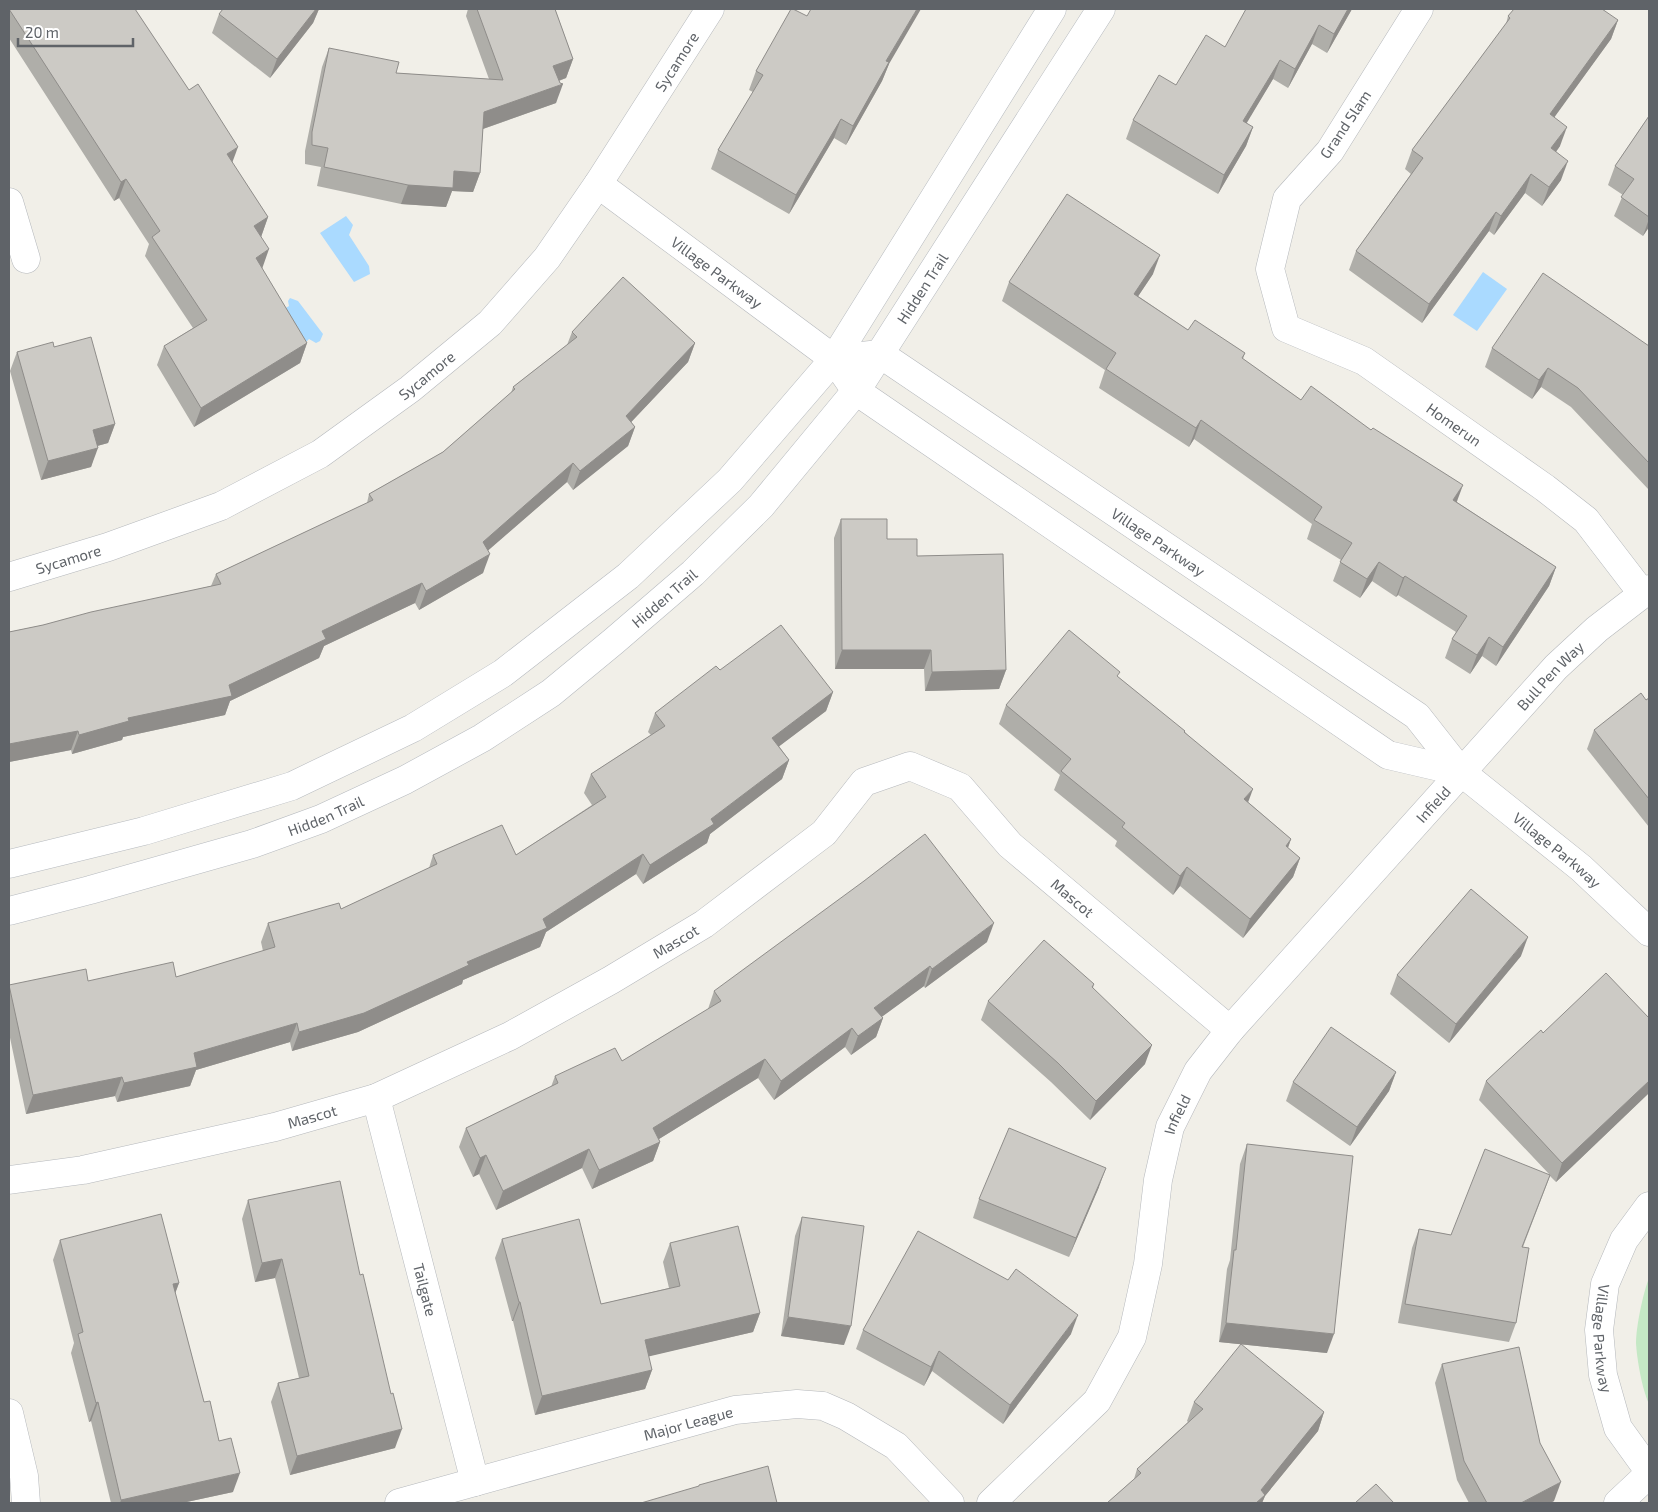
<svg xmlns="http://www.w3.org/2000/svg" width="1658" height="1512" font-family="'Exo 2',sans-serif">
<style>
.green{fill:#c5e8c5}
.water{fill:#aadaff}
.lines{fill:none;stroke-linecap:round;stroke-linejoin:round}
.street-casing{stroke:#b5b8bc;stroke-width:29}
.secondary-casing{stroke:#b6babf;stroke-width:29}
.street{stroke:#fff;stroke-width:28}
.secondary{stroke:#fff;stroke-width:28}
.wall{fill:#afaea9}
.shaded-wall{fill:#8f8d8a}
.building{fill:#cccac5;stroke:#8f8d8a}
.labels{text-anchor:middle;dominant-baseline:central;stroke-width:4.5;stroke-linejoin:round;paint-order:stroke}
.street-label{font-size:15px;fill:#5f6368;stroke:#fff}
</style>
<rect width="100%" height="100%" fill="#f1efe8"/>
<path class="green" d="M1649 1278V1404C1642 1389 1637 1360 1636 1343 1636 1327 1643 1293 1649 1278Z"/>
<g class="water">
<polygon points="346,216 353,225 349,235 369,266 370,274 354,282 320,233"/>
<polygon points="1483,272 1507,289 1477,331 1453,315"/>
<polygon points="290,298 298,301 323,334 320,341 316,343 309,339 306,342 284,309 289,306 288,301"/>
</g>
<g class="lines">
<defs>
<g id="street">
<path id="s1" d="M1419 9 1330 151 1287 199 1270 269 1286 328 1364 361 1545 488 1586 520 1642 593"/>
<path id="s2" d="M598 184 834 359 856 391 1388 755 1461 772"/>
<polyline points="9,202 26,259"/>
<path id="s3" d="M834 359 880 354 1417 716 1461 772 1581 868 1649 932"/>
<path id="s4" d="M9 577 108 547 221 506 320 454 410 389 490 323 547 258 598 184 710 9"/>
<path id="s5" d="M376 1098 475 1482"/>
<path id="s6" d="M9 1180 83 1170 275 1127 376 1098 510 1036 611 980 704 924 824 833 864 782 910 766 960 787 1010 845 1230 1030"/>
<path id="s7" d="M1649 1206 1624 1240 1605 1284 1599 1330 1603 1375 1618 1428 1649 1471"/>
<polyline points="9,1413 24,1476 26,1503"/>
<path id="s8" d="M399 1503 735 1410 797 1404 823 1406 846 1416 896 1446 950 1503"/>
<path id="s9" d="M991 1503 1097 1401 1132 1337 1148 1264 1158 1180 1170 1127 1198 1071 1230 1030 1556 667 1597 629 1649 589"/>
<polyline points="1618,1503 1649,1474"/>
</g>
<g id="secondary">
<polyline points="9,864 144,831 292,786 413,728 503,673 628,576 730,480 834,359 1052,9"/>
<path id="s10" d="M9 911 90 890 252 844 321 819 405 780 482 738 551 693 614 641 693 573 761 506 856 391 1101 9"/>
</g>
</defs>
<use href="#street" class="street-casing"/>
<use href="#secondary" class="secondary-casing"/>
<use href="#street" class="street"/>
<use href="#secondary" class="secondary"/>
</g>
<g class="wall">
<polygon points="9,9 135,9 232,163 268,217 261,237 262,269 307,343 300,363 194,427 157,365 164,346 193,328 145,256 149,244 119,198 114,201 9,38"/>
<polygon points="223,9 319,9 313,23 270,78 212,33 219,14"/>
<polygon points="468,9 555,9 573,59 566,78 559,81 556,103 483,129 480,173 473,192 452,191 446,207 401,204 317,186 321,167 305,164 305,151 322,67 329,48 396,73 489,79 466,16"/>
<polygon points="1352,9 1327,53 1312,44 1288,88 1273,79 1246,123 1253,127 1246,146 1218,194 1126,139 1133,120 1225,47"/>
<polygon points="807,16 889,64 882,81 846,145 834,138 789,214 711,169 718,150 753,92 749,90 756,71"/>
<polygon points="1508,16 1618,20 1611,39 1554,117 1560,146 1556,152 1561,180 1542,206 1525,193 1494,235 1489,231 1422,323 1349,270 1356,251 1411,174 1405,169 1412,150 1506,24"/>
<polygon points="1649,116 1649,227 1643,236 1614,216 1623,195 1608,185 1615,166"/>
<polygon points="1153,274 1138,296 1188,330 1245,353 1243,359 1301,400 1556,567 1549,586 1496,666 1482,656 1470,674 1445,658 1452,639 1456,632 1398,595 1396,597 1372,581 1360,598 1333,581 1341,560 1307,539 1312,524 1194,439 1189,447 1099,388 1105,370 1002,301 1009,282"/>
<polygon points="572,332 695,343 688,362 631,422 635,427 628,446 573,490 567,482 488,550 483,573 419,610 415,603 324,646 319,658 230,701 225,715 123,737 122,740 72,754 71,750 9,762 9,632 43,625 211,586 216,574 367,503 369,494 443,452 511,393 513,387 567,345"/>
<polygon points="1649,346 1649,490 1571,407 1541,387 1532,399 1485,367 1492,348"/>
<polygon points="54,347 115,424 108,443 97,446 91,467 41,480 10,371 17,352"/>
<polygon points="841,519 887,539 917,556 1006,670 999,689 925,691 924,669 835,669 834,538"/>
<polygon points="720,670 833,692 826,711 779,746 789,760 782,779 710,834 707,843 643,884 636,874 546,932 540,947 463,980 462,984 358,1032 292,1051 290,1042 196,1070 190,1086 117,1102 115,1096 26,1114 9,1033 9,985 176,977 263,951 261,942 268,923 341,909 429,868 433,855 516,855 592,805 584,793 591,774 651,735 648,732 655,713"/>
<polygon points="1118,677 1185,732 1248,802 1291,839 1288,848 1300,858 1293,877 1243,938 1180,886 1173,895 1115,846 1117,841 1054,790 1060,775 999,724 1006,705"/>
<polygon points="1649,698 1649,827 1587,749 1594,730"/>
<polygon points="987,942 925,988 924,986 881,1017 883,1018 876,1037 851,1055 845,1047 774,1100 758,1078 659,1139 660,1142 653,1161 592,1189 582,1168 496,1210 479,1174 473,1177 459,1147 466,1128 551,1087 555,1076 622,1061 708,1009 714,991"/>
<polygon points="1521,956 1449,1043 1390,994 1397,975"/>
<polygon points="1094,984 1093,988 1145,1064 1090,1120 1051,1082 981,1020 988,1001"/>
<polygon points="1649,1018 1649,1093 1556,1182 1550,1176 1523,1247 1516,1323 1509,1342 1398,1323 1412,1248 1419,1229 1451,1235 1549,1174 1479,1100 1486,1081 1543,1033"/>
<polygon points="1396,1072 1389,1091 1350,1146 1286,1101 1293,1082"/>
<polygon points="1247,1144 1327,1353 1219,1342 1227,1269 1230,1260 1240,1164"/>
<polygon points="1099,1187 1069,1257 973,1218 979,1199"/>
<polygon points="248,1200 395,1448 290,1475 271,1402 278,1383 299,1378 275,1278 255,1282 242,1219"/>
<polygon points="802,1217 844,1345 781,1336 795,1236"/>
<polygon points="502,1239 601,1304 669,1288 663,1262 670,1243 760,1313 753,1332 648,1356 652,1370 645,1389 535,1415 513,1321 512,1321 495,1258"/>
<polygon points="60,1240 179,1283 175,1293 204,1402 219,1441 233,1492 182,1503 111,1503 91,1421 89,1422 71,1353 74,1343 53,1260"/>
<polygon points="863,1330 1071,1334 1003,1424 932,1371 924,1386 856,1349"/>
<polygon points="1442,1364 1540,1443 1554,1501 1550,1503 1469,1503 1457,1480 1435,1383"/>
<polygon points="1194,1402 1324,1412 1318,1431 1265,1496 1262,1503 1107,1503 1134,1479 1137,1469 1188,1422 1187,1421"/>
</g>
<g class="shaded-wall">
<polygon points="316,9 319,9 313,23 270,78 277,59"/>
<polygon points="917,9 921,9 889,64 882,81 846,145 853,126 886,61"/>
<polygon points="1348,9 1352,9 1327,53 1334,34"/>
<polygon points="1618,20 1611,39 1543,133 1550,114"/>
<polygon points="1319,25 1312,44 1288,88 1295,69"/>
<polygon points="573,59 566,78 546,85 553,66"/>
<polygon points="1280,60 1273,79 1236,141 1243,121"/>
<polygon points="563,84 556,103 477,131 484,112"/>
<polygon points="841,119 834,138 789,214 796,195"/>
<polygon points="1253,127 1246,146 1218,194 1224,175"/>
<polygon points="1567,127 1560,146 1544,168 1551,148"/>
<polygon points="238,147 231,166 227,154"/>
<polygon points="1568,161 1561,180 1542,206 1549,187"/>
<polygon points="454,171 480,173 473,192 452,191 446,207 401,204 408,185"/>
<polygon points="1531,174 1525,193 1494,235 1501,216"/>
<polygon points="126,179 119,198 114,201 121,182"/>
<polygon points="1496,212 1489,231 1422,323 1429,304"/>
<polygon points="268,217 261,237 247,246 254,226"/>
<polygon points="1649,219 1649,227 1643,236"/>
<polygon points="269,249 262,269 249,278 256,258"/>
<polygon points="1160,255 1153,274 1127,313 1134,294"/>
<polygon points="307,343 300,363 194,427 201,408"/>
<polygon points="695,343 688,362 619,435 626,416"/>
<polygon points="1548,368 1541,387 1532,399 1539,380"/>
<polygon points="1201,420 1194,439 1189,447 1196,428"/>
<polygon points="115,424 108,443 86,449 93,430"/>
<polygon points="635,427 628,446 573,490 580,471"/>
<polygon points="98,448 91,467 41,480 48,461"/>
<polygon points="573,463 567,482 476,561 483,542"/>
<polygon points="1463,485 1456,504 1453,500"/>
<polygon points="490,554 483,573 419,610 426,591"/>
<polygon points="1379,562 1372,581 1360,598 1367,579"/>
<polygon points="1556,567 1549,586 1496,666 1503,647"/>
<polygon points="1405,576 1398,595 1396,597 1403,578"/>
<polygon points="422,583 415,603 324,646 319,658 230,701 225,715 123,737 122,740 72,754 79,735 128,718 229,685 322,631"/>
<polygon points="1489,637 1482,656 1470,674 1477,655"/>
<polygon points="842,650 931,650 924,669 835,669"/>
<polygon points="1006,670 999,689 925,691 932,672"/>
<polygon points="833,692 826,711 765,757 772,738"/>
<polygon points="78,731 71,750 9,762 9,744"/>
<polygon points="789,760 782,779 710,834 707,843 643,884 650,865"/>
<polygon points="1253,789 1246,808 1244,799"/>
<polygon points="1291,839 1284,858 1286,846"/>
<polygon points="643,854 636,874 546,932 540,947 463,980 462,984 358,1032 292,1051 299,1032 467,962 543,919"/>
<polygon points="1300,858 1293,877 1243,938 1250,919"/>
<polygon points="1187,867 1180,886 1173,895 1180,876"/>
<polygon points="994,923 987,942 925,988 932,969"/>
<polygon points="1528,937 1521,956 1449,1043 1456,1024"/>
<polygon points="930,966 924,986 868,1027 874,1008"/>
<polygon points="883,1018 876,1037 851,1055 858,1036"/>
<polygon points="297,1023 290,1042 196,1070 190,1086 117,1102 124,1083 194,1053"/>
<polygon points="852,1028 845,1047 774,1100 781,1081"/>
<polygon points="1152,1045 1145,1064 1090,1120 1096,1101"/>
<polygon points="765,1059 758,1078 646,1147 653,1128"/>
<polygon points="1396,1072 1389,1091 1350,1146 1357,1127"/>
<polygon points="122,1077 115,1096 26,1114 33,1095"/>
<polygon points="1649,1081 1649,1093 1556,1182 1562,1163"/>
<polygon points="660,1142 653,1161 592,1189 599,1170"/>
<polygon points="589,1149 582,1168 496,1210 503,1191"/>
<polygon points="486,1155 479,1174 473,1177 480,1158"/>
<polygon points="1106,1168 1099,1187 1069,1257 1076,1238"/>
<polygon points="282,1259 275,1278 255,1282 262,1263"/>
<polygon points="179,1283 172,1302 173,1284"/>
<polygon points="519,1302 520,1302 513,1321 512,1321"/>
<polygon points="760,1313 753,1332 638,1359 645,1340"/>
<polygon points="1078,1315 1071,1334 1003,1424 1010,1405"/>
<polygon points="788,1317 851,1326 844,1345 781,1336"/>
<polygon points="1226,1323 1334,1334 1327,1353 1219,1342"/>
<polygon points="939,1351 932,1371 924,1386 931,1367"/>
<polygon points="652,1370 645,1389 535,1415 542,1396"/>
<polygon points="98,1402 91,1421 89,1422 96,1403"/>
<polygon points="1324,1412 1318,1431 1265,1496 1262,1503 1256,1503 1261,1490"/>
<polygon points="402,1429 395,1448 290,1475 297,1456"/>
<polygon points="240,1473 233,1492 182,1503 120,1503 121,1500"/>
<polygon points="1561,1482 1554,1501 1550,1503 1521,1503"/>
</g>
<g class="building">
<polygon points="9,9 135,9 189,90 198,84 238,147 227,154 268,217 254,226 269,249 256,258 307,343 201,408 164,346 207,320 152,237 160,231 126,179 121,182"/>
<polygon points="223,9 316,9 277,59 219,14"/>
<polygon points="477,9 555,9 573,59 553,66 560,83 563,84 484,112 480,173 454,171 453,188 408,185 324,167 328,148 312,145 312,132 329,48 399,62 396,73 503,80"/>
<polygon points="791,9 793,9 807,16 811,9 917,9 886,61 889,62 853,126 841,119 796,195 718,150 763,75 756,71"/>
<polygon points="1246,9 1348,9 1334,34 1319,25 1295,69 1280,60 1243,121 1253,127 1224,175 1133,120 1159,75 1176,85 1206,35 1225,47"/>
<polygon points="1514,9 1602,9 1618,20 1550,114 1567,127 1551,148 1568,161 1549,187 1531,174 1501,216 1496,212 1429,304 1356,251 1423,158 1412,150 1510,18 1508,16"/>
<polygon points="1649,116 1649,217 1621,197 1634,179 1615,166"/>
<polygon points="1067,194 1160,255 1134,294 1188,330 1195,320 1245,353 1242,358 1301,400 1311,386 1371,430 1373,428 1463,485 1453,500 1556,567 1503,647 1489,637 1477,655 1452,639 1467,616 1405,576 1403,578 1379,562 1367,579 1340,562 1352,543 1314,520 1322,507 1201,420 1196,428 1106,369 1116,353 1009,282"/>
<polygon points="1543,273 1649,346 1649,463 1578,388 1548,368 1539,380 1492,348"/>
<polygon points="623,277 695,343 626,416 635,427 580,471 573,463 483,542 490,554 426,591 422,583 322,631 326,639 229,685 232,696 128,718 129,721 79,735 78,731 9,744 9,632 43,625 91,612 221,584 216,574 373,500 369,494 443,452 515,389 513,387 577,337 572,332"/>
<polygon points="91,337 115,424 93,430 98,448 48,461 17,352 53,342 54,347"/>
<polygon points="841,519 887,519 887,539 917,539 917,556 1003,554 1006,670 932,672 931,650 842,650"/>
<polygon points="781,625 833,692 772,738 789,760 711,819 714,824 650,865 643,854 543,919 547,928 467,962 469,965 364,1013 299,1032 297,1023 194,1053 197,1067 124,1083 122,1077 33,1095 9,985 86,969 88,981 173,962 176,977 275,947 268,923 339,903 341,909 437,864 433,855 502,825 516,855 606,797 591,774 665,726 655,713 716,666 720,670"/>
<polygon points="1069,630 1120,672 1117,676 1185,731 1184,732 1253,789 1244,799 1291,839 1286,846 1300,858 1250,919 1187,867 1180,876 1122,827 1125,823 1061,771 1071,759 1006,705"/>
<polygon points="1641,693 1646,700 1649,698 1649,799 1594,730"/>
<polygon points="925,834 994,923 932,969 930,966 874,1008 883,1018 858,1036 852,1028 781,1081 765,1059 653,1128 660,1142 599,1170 589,1149 503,1191 486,1155 480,1158 466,1128 558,1083 555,1076 615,1048 622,1061 721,1001 714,991 864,881"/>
<polygon points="1471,889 1528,937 1456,1024 1397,975"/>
<polygon points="1044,940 1094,984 1092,987 1152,1045 1096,1101 1058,1063 988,1001"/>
<polygon points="1606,973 1649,1018 1649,1081 1562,1163 1486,1081 1541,1030 1543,1033"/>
<polygon points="1331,1027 1396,1072 1357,1127 1293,1082"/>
<polygon points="1009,1128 1106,1168 1076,1238 979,1199"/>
<polygon points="1247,1144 1353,1156 1334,1334 1226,1323 1234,1250 1236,1250"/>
<polygon points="1485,1149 1550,1175 1522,1247 1529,1248 1516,1323 1405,1304 1419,1229 1451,1235"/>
<polygon points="340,1181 360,1275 363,1274 391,1394 393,1393 402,1429 297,1456 278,1383 309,1376 282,1259 262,1263 248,1200"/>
<polygon points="161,1214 179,1283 173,1284 204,1402 210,1401 219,1441 231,1438 240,1473 121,1500 98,1402 96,1403 78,1334 83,1332 60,1240"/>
<polygon points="802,1217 864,1226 851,1326 788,1317"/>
<polygon points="579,1219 601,1304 680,1286 670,1243 738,1226 760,1313 645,1340 652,1370 542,1396 520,1302 519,1302 502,1239"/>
<polygon points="918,1231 1008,1280 1016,1269 1078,1315 1010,1405 939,1351 931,1367 863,1330"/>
<polygon points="1241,1344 1324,1412 1261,1490 1265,1495 1256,1503 1107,1503 1141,1473 1137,1469 1203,1409 1194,1402"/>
<polygon points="1519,1347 1540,1443 1561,1482 1521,1503 1487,1503 1464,1461 1442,1364"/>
<polygon points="768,1466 777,1503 641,1503 699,1486 699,1485"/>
<polygon points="1376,1484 1394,1503 1355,1503"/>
</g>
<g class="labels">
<g class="street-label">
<text stroke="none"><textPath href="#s4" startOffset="872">Sycamore</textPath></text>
<text transform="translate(1345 124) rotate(-56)">Grand Slam</text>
<text stroke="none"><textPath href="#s2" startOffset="148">Village Parkway</textPath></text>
<text stroke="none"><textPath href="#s10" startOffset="1141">Hidden Trail</textPath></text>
<text stroke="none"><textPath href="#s4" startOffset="468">Sycamore</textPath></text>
<text stroke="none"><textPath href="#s1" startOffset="560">Homerun</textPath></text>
<text stroke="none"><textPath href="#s3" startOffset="382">Village Parkway</textPath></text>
<text stroke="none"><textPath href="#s4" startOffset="62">Sycamore</textPath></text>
<text stroke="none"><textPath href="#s10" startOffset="736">Hidden Trail</textPath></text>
<text stroke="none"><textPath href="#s9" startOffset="1026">Bull Pen Way</textPath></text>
<text stroke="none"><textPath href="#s9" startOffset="852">Infield</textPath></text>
<text stroke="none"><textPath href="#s10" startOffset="331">Hidden Trail</textPath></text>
<text stroke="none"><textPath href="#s3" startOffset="889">Village Parkway</textPath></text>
<text stroke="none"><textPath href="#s6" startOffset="1225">Mascot</textPath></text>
<text stroke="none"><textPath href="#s6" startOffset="715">Mascot</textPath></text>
<text stroke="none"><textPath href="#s6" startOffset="310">Mascot</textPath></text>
<text stroke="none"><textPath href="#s9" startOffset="448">Infield</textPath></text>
<text stroke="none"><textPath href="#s5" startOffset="198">Tailgate</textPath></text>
<text stroke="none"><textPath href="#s7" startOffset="145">Village Parkway</textPath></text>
<text stroke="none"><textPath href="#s8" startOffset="300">Major League</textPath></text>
</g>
</g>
<rect width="1658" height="1512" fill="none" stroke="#5f6368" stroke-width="20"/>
<path d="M18 38v8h115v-8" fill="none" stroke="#5f6368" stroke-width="2.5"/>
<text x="25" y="38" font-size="15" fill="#5f6368" stroke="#ffffff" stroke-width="4" paint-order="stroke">20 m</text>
</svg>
